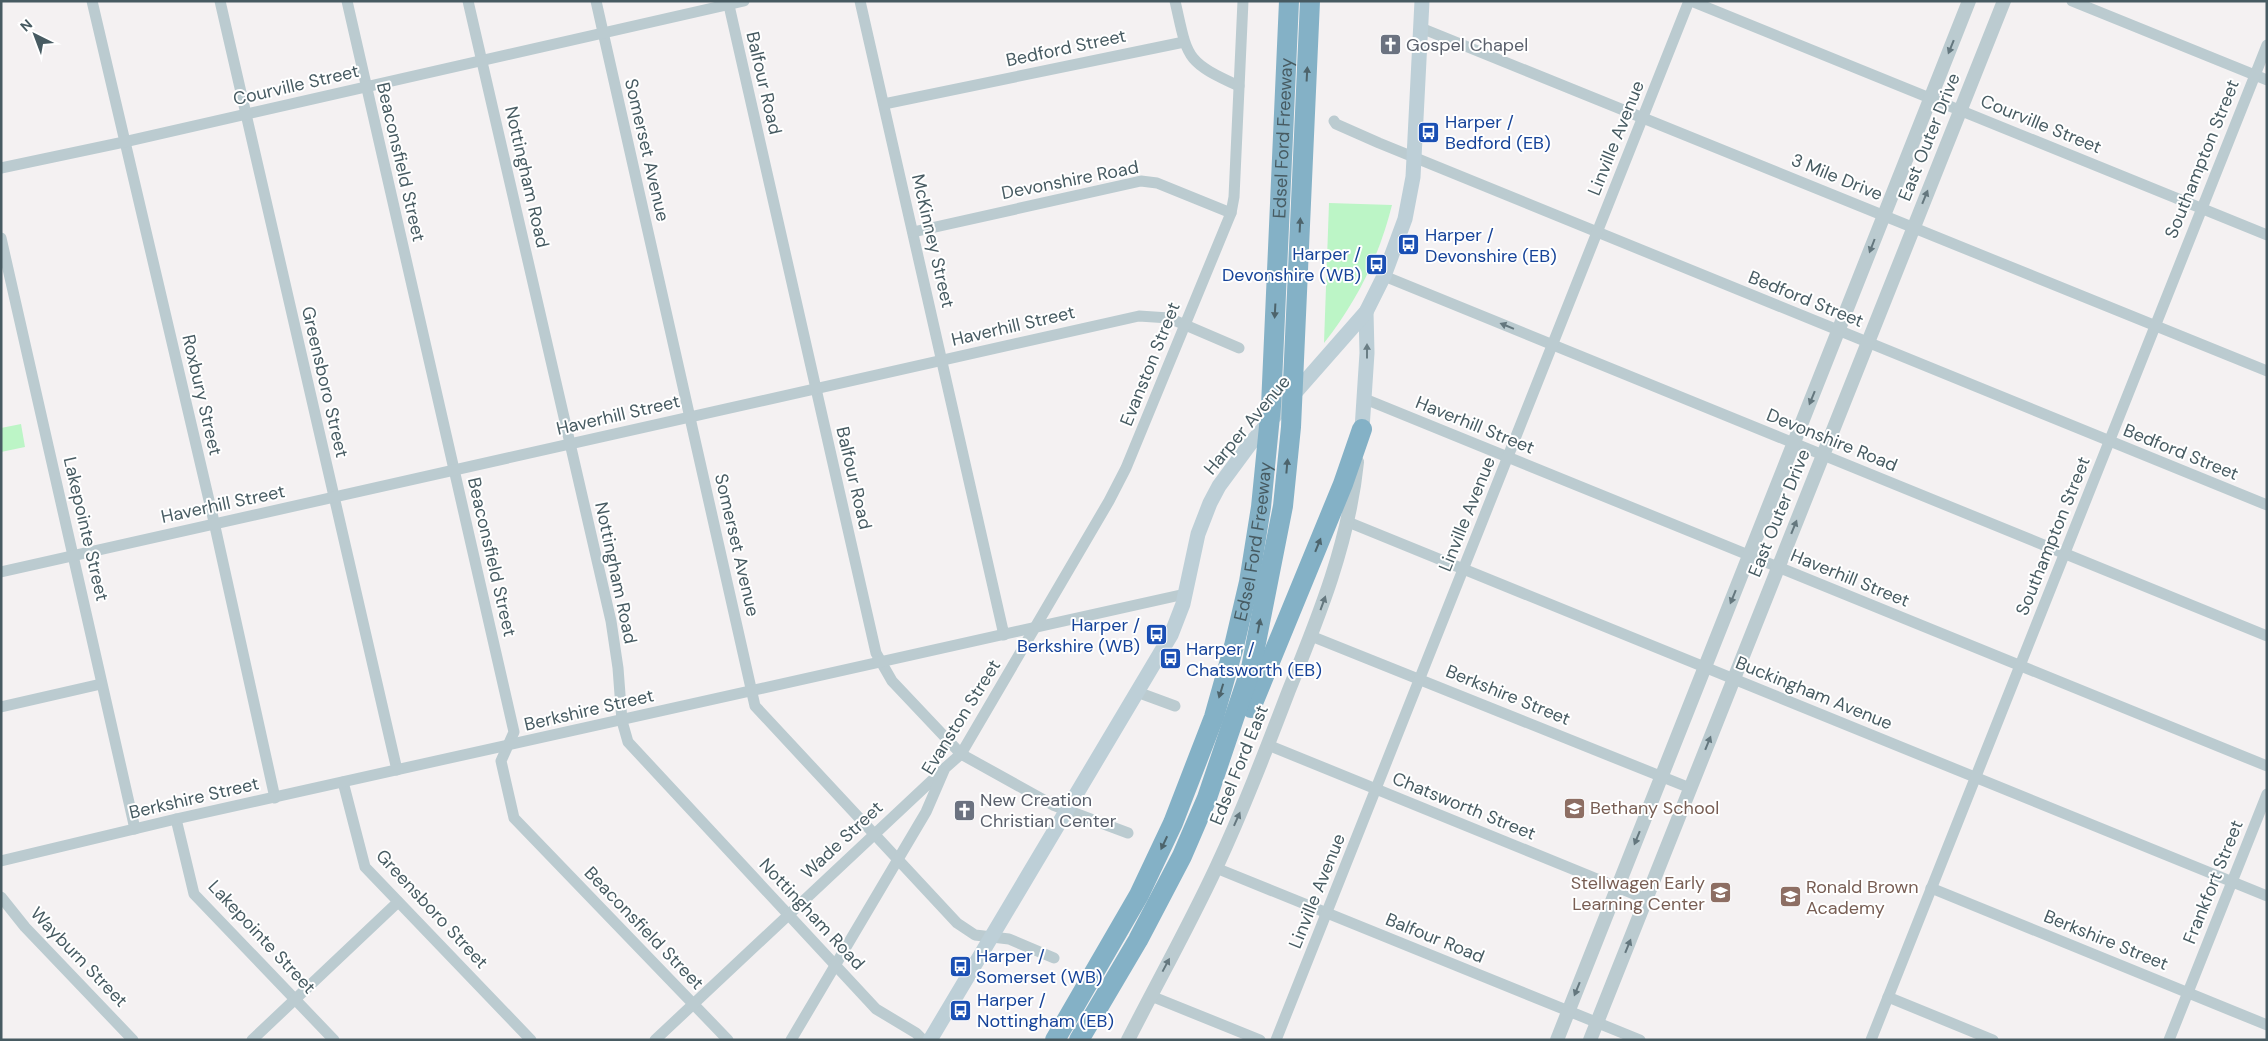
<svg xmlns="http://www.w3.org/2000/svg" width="2268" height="1041" font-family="'DM Sans',sans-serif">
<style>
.green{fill:#bcf5c6}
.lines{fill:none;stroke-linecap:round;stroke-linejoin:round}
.minor{stroke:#bbcbd0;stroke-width:11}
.tertiary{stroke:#bbcbd0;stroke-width:14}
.secondary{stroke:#bdcfd7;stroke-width:15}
.motorway{stroke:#84b1c6;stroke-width:20}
.oneway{fill:#64777e}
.oneway2{fill:#4d646c}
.oneway3{fill:#6a7e85}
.labels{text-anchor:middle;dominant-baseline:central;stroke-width:4;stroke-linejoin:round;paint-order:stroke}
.worship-label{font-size:18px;fill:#5b616d;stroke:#fff;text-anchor:start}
.street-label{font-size:18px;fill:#475b62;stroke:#fff}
.transit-label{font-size:18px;fill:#164399;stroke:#fff;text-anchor:start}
.education-label{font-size:18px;fill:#785e54;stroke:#fff;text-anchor:start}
</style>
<rect width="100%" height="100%" fill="#f4f1f2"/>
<g class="green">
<path d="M1329 203 1392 205C1379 257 1357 301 1324 343Z"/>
<polygon points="21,424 25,447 1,452 1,428"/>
</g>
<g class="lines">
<g class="minor">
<polyline points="92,1 212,513 275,798"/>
<polyline points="220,1 397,770"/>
<polyline points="347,1 514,732 501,761 514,818 728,1040"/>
<polyline points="468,1 611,621 618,668 622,721 628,742 876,1009 916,1033 923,1040"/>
<polyline points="596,1 755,706 957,923 975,935 1009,939 1054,958"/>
<polyline points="728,1 876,653 892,681 961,754 1053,805 1128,833"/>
<polyline points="860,1 1004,635"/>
<path d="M1175 1C1188 58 1184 61 1239 86"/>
<polyline points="1691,1 2267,235"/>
<polyline points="2072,1 2267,80"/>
<polyline points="1421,28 2267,371"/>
<polyline points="884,104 1184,42"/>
<polyline points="1334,121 1336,124 1379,143 2267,505"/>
<polyline points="1,168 124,142 744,1"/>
<polyline points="913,232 1141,181 1157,183 1231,213"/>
<polyline points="1,238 135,829"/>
<polyline points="1384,276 2267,636"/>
<polyline points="1365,399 2267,766"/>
<polyline points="1348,522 2267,896"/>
<polyline points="1,572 1139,316 1169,318 1239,348"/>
<polyline points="1311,636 1690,788"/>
<polyline points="1137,692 1175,706"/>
<polyline points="1,707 101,684"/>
<polyline points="1268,745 1646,899"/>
<polyline points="343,782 365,867 531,1040"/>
<polyline points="176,819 194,894 334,1040"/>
<polyline points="1,861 176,819 1185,594"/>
<polyline points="1216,868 1640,1040"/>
<polyline points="1931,888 2267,1025"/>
<polyline points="1,897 25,927 133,1040"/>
<polyline points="1151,996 1260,1040"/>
<polyline points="1888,997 1993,1040"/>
<polyline points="252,1040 398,902"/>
<polyline points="655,1040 942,771"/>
<polyline points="791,1040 926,812 945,768 961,754 1109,501 1126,468 1231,213 1234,197 1243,1"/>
<polyline points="1276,1040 1689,1"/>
<polyline points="1871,1040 2267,45"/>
<polyline points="2169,1040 2267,794"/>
</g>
<g class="tertiary">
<path d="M1128 1040C1157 983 1189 926 1216 868 1243 810 1266 750 1289 690 1319 616 1349 542 1357 462"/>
<polyline points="1557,1040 1969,1"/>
<polyline points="1590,1040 2004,1"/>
</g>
<g class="secondary">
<polyline points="1362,429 1367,353 1366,312"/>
<polyline points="930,1040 1171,635 1183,604 1198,534 1210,503 1219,486 1250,444 1366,312 1384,276 1405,219 1413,177 1422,1"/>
</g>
<g class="motorway">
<polyline points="1251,708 1343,484 1362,429"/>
<path id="s1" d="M1055 1040 1139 895 1173 823 1214 717 1234 646 1249 582 1261 507 1271 406 1289 1"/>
<polyline points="1079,1040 1138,940 1182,856 1207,798 1251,668 1283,506 1291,427 1310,1"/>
</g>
</g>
<defs><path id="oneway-solid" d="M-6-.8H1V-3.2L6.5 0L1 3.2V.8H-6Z" transform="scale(1.25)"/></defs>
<g class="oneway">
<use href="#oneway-solid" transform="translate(1951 47) rotate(112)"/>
<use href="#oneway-solid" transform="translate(1925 197) rotate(-68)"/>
<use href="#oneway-solid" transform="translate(1872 246) rotate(111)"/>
<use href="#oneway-solid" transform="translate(1507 326) rotate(-158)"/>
<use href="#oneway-solid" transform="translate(1812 398) rotate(112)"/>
<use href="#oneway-solid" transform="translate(1794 527) rotate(-68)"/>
<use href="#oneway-solid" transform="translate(1733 597) rotate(112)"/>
<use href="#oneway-solid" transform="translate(1323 603) rotate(-70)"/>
<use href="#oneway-solid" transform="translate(1708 743) rotate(-68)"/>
<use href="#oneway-solid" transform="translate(1237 819) rotate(-66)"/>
<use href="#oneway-solid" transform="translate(1637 838) rotate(112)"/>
<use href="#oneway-solid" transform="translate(1628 946) rotate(-68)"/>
<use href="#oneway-solid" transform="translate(1166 965) rotate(-62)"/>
<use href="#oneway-solid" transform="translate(1577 989) rotate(112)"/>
</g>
<g class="oneway2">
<use href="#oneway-solid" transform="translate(1307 74) rotate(-87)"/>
<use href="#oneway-solid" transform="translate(1300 225) rotate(-87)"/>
<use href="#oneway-solid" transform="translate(1275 311) rotate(93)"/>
<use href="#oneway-solid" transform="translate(1287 466) rotate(-85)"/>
<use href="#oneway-solid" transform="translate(1318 545) rotate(-68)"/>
<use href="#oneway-solid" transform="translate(1259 626) rotate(-79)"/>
<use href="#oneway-solid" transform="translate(1221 691) rotate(107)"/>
<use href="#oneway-solid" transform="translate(1164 843) rotate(115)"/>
</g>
<use class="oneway3" href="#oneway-solid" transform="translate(1367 351) rotate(-90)"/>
<defs>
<symbol id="church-square" viewBox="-11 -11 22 22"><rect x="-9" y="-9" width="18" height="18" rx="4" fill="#6b7280" stroke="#fff"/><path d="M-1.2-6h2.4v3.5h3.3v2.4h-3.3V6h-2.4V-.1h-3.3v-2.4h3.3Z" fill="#fff"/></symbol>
<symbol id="bus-square" viewBox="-11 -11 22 22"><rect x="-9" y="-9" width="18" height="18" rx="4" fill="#1a4fb4" stroke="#fff"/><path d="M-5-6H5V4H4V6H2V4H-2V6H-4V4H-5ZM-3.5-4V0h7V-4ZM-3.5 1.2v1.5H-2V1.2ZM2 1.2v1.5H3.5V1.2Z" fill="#fff"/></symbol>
<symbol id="school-square" viewBox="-11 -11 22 22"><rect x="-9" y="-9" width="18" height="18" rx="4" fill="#8d6e63" stroke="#fff"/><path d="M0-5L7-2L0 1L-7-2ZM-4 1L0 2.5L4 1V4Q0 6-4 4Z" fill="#fff"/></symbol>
</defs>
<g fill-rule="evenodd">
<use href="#church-square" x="1378" y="32" width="25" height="25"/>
<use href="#bus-square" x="1416" y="120" width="25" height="25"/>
<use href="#bus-square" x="1396" y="232" width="25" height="25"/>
<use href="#bus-square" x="1364" y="252" width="25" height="25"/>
<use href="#bus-square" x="1144" y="622" width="25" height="25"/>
<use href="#bus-square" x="1158" y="646" width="25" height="25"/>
<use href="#school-square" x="1562" y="796" width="25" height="25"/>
<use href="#church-square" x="952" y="798" width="25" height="25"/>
<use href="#school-square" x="1708" y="880" width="25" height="25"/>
<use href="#school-square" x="1778" y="884" width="25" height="25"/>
<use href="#bus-square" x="948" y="954" width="25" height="25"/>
<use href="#bus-square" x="948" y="998" width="25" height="25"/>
</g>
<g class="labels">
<g class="worship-label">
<text x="1406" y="45">Gospel Chapel</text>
<text x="980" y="800">New Creation<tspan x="980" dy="21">Christian Center</tspan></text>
</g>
<g class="street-label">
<text transform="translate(1066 48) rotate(-12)">Bedford Street</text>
<text transform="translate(764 83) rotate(77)">Balfour Road</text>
<text transform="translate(296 85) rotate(-13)">Courville Street</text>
<text transform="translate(2041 124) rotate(22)">Courville Street</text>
<text transform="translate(1929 137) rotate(-68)">East Outer Drive</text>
<text stroke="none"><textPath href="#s1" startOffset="946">Edsel Ford Freeway</textPath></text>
<text transform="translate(1616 138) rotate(-68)">Linville Avenue</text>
<text transform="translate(647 150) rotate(77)">Somerset Avenue</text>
<text transform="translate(2202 159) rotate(-68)">Southampton Street</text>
<text transform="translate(401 162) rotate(77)">Beaconsfield Street</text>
<text transform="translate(527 177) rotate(77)">Nottingham Road</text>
<text transform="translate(1837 177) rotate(22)">3 Mile Drive</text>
<text transform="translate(1070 180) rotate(-11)">Devonshire Road</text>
<text transform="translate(933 241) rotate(77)">McKinney Street</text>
<text transform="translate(1806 299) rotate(22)">Bedford Street</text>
<text transform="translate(1013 326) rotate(-13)">Haverhill Street</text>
<text transform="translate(1150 364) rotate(-68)">Evanston Street</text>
<text transform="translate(325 382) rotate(77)">Greensboro Street</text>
<text transform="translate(202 395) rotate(77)">Roxbury Street</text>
<text transform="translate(618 415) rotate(-13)">Haverhill Street</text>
<text transform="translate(1247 425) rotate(-50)">Harper Avenue</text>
<text transform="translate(1475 425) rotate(22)">Haverhill Street</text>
<text transform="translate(1832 440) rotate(22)">Devonshire Road</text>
<text transform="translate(2181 452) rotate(22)">Bedford Street</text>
<text transform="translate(854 478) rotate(77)">Balfour Road</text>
<text transform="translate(223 504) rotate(-12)">Haverhill Street</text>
<text transform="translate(1779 513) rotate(-68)">East Outer Drive</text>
<text transform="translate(1467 514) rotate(-68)">Linville Avenue</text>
<text transform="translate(86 529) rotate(77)">Lakepointe Street</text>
<text transform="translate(2053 536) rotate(-68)">Southampton Street</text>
<text stroke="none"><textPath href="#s1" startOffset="541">Edsel Ford Freeway</textPath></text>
<text transform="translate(737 545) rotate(77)">Somerset Avenue</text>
<text transform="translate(492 557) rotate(77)">Beaconsfield Street</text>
<text transform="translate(616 573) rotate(78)">Nottingham Road</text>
<text transform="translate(1850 578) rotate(22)">Haverhill Street</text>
<text transform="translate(1814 693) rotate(22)">Buckingham Avenue</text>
<text transform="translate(1508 695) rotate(22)">Berkshire Street</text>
<text transform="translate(589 710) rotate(-13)">Berkshire Street</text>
<text transform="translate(961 717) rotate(-58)">Evanston Street</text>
<text transform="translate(1239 765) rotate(-68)">Edsel Ford East</text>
<text transform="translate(194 798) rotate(-13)">Berkshire Street</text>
<text transform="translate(1464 806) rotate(22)">Chatsworth Street</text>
<text transform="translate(842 840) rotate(-43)">Wade Street</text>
<text transform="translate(2213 882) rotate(-68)">Frankfort Street</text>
<text transform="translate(1317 891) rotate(-68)">Linville Avenue</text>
<text transform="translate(432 909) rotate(47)">Greensboro Street</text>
<text transform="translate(812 914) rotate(47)">Nottingham Road</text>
<text transform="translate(644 928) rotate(46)">Beaconsfield Street</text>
<text transform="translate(262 937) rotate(47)">Lakepointe Street</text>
<text transform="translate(1435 938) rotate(22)">Balfour Road</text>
<text transform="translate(2106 940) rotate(22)">Berkshire Street</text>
<text transform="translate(79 957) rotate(46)">Wayburn Street</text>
</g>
<g class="transit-label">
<text x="1445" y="122">Harper /<tspan x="1445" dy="21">Bedford (EB)</tspan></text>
<text x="1425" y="235">Harper /<tspan x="1425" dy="21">Devonshire (EB)</tspan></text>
<text x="1361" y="254" text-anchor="end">Harper /<tspan x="1361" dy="21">Devonshire (WB)</tspan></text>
<text x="1140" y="625" text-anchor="end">Harper /<tspan x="1140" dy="21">Berkshire (WB)</tspan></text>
<text x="1186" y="649">Harper /<tspan x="1186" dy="21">Chatsworth (EB)</tspan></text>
<text x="976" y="956">Harper /<tspan x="976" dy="21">Somerset (WB)</tspan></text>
<text x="977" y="1000">Harper /<tspan x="977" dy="21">Nottingham (EB)</tspan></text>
</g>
<g class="education-label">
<text x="1590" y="808">Bethany School</text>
<text x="1705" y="883" text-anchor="end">Stellwagen Early<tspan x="1705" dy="21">Learning Center</tspan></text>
<text x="1806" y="887">Ronald Brown<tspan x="1806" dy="21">Academy</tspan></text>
</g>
</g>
<rect width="2268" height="1041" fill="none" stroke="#475b62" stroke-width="5"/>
<g transform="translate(35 35) rotate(318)" stroke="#ffffff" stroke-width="4" paint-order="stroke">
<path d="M0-4L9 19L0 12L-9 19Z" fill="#475b62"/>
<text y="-8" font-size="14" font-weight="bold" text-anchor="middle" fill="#475b62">N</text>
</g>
</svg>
